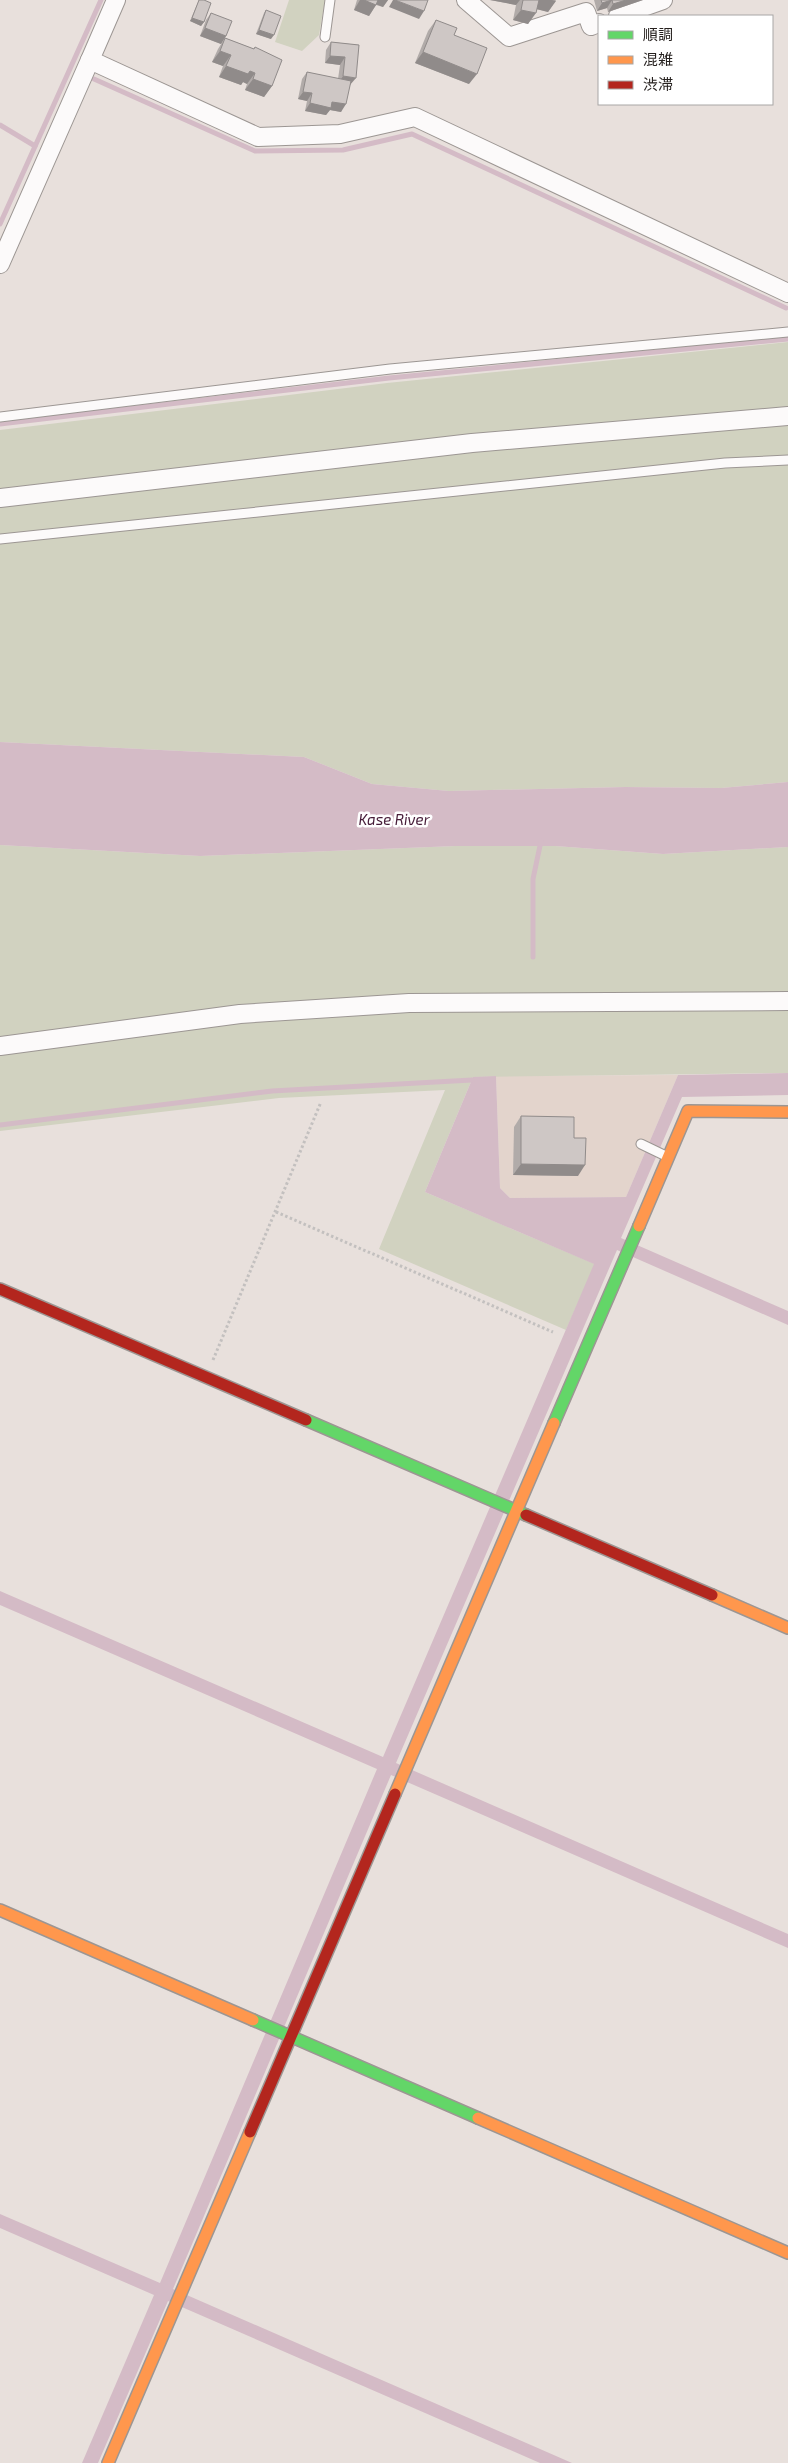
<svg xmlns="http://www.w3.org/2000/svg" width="788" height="2463" font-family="'Exo 2','Noto Sans JP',sans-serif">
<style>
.built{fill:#e3d4cc}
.green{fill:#d1d2c0}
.water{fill:#d4bbc6}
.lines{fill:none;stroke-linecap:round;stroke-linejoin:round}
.stream{stroke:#d4bbc6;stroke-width:5}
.lane-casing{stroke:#9c9693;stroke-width:11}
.street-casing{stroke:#9c9693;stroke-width:20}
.fast-casing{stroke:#9c9693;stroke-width:14}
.slow-casing{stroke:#9c9693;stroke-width:14}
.jam-casing{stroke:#9c9693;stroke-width:14}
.path{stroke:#c3c0bf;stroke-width:3;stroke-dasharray:2.5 2.5;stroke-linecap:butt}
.lane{stroke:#fcfafa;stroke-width:9}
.street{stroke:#fcfafa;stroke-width:18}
.fast{stroke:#63d668;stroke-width:11}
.slow{stroke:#ff974d;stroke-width:11}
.jam{stroke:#b3261e;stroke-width:11}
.wall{fill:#b1aba9}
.shaded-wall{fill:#908b8a}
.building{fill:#cec7c5;stroke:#908b8a}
.labels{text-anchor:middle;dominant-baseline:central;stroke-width:5;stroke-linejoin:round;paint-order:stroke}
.water-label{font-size:15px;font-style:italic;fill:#461c38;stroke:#fff}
</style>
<rect width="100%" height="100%" fill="#e8e0dc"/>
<polygon class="built" points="678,1075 626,1197 510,1198 500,1188 496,1076"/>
<g class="green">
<polygon points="289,0 325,0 319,35 302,51 275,42"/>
<polygon points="788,342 788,782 721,788 625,787 449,791 372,784 304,757 0,742 0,430 387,383"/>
<polygon points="0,845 200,856 456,846 555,846 663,854 788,847 788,1073 473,1077 425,1192 595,1264 566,1330 379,1249 445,1090 279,1098 0,1131"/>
</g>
<g class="water">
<polygon points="0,742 304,757 372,784 449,791 625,787 721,788 788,782 788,847 663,854 555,846 456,846 200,856 0,845"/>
<polygon points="788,1073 788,1095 682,1097 621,1238 788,1311 788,1325 617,1250 396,1763 788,1934 788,1948 391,1775 173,2289 572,2463 540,2463 168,2301 98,2463 82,2463 154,2295 0,2228 0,2214 160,2283 377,1769 0,1605 0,1591 383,1757 594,1264 425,1192 473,1077 496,1076 500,1188 510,1198 626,1197 678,1075"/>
</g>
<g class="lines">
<g class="stream">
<polyline points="94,79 255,151 343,150 412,134 786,308"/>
<polyline points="0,125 35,146"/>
<polyline points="0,224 101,0"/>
<polyline points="0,424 389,378 788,339"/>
<polyline points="533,957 533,879 541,841"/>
<polyline points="0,1125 272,1091 472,1080"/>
</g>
<defs>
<g id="lane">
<polyline points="325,37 330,0"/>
<polyline points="0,417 390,369 788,332"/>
<polyline points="0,539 725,463 788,460"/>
<polyline points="641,1144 668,1157"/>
</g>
<g id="street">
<polyline points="116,0 90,60 258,137 340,134 415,117 788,293"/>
<polyline points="466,0 509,37 586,12 591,26 599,23"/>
<polyline points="618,16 663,0"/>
<polyline points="0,264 90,60"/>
<polyline points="0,498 472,443 788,416"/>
<polyline points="0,1046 240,1014 409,1003 788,1001"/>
</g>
<g id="fast">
<polyline points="306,1420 526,1515"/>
<polyline points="554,1423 639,1226"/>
<polyline points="253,2020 478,2118"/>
</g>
<g id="slow">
<polyline points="639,1226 688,1111 788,1112"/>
<polyline points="712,1595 788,1628"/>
<polyline points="395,1794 554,1423"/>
<polyline points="0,1910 253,2020"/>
<polyline points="478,2118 788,2253"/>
<polyline points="108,2463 250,2132"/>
</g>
<g id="jam">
<polyline points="0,1289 306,1420"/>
<polyline points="526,1515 712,1595"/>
<polyline points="250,2132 395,1794"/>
</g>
</defs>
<use href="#lane" class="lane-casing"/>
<use href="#street" class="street-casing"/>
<use href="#fast" class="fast-casing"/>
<use href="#slow" class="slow-casing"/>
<use href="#jam" class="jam-casing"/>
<g class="path">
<polyline points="276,1212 553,1332"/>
<polyline points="213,1360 321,1102"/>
</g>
<use href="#lane" class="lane"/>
<use href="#street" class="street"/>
<use href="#fast" class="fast"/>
<use href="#slow" class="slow"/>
<use href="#jam" class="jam"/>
</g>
<g class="wall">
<polygon points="199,0 204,0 204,22 201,26 190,21"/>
<polygon points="357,0 388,0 383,7 376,5 369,16 354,10"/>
<polygon points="490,0 556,0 548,12 537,9 528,24 513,20 516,5"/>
<polygon points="594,0 643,0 608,12 607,8 597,11"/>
<polygon points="266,10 271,39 256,34 264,13"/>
<polygon points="211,13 226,36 221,44 200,36 206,20"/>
<polygon points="436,20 454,35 469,84 415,63 428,31"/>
<polygon points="225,38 254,49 255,47 272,86 264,97 245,90 247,84 243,82 241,85 219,77 223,66 212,62 218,49"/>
<polygon points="331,42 359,45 350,85 341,112 330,110 326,115 305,111 307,101 298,99 302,79 307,72 338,79 340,65 325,63 326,50"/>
<polygon points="521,1116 578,1176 513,1175 514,1127"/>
</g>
<g class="shaded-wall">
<polygon points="360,0 364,0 376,5 369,16 354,10"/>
<polygon points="376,0 388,0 383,7 373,3"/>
<polygon points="393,0 395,0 424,11 419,19 389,7"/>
<polygon points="490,0 520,0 516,5"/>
<polygon points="537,0 552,0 556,1 548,12 532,8"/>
<polygon points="612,0 607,8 597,11 602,3"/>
<polygon points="626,0 643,0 608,12 613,4"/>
<polygon points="521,10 536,13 528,24 513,20"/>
<polygon points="192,18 204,22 201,26 190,21"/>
<polygon points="205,28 226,36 221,44 200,36"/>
<polygon points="259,30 274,35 271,39 256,34"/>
<polygon points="220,51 231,55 223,66 212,62"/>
<polygon points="423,52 477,74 469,84 415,63"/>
<polygon points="330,56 345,57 340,65 325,63"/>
<polygon points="226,66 250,71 255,73 247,84 243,82 241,85 219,77"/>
<polygon points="343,76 356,78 350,85 338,84"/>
<polygon points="253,79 272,86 264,97 245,90"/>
<polygon points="303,92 312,93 307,101 298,99"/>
<polygon points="332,102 346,104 341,112 330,110 326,115 305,111 310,103"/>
<polygon points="521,1164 585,1165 578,1176 513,1175"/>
</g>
<g class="building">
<polygon points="199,0 204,0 211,3 204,22 192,18"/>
<polygon points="364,0 378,0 376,5"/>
<polygon points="395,0 428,0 424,11"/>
<polygon points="523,0 539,0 536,13 521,10"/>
<polygon points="601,0 626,0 613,4 612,0 602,3"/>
<polygon points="266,10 281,16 274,35 259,30"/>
<polygon points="211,13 232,21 226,36 205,28"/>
<polygon points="436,20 457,28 454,35 487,48 477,74 423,52"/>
<polygon points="225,38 254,49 255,47 282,60 272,86 253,79 255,73 250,71 248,74 226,66 231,55 220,51"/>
<polygon points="331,42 359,45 356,78 343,76 345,57 330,56"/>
<polygon points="307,72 351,81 346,104 332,102 331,108 310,103 312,93 303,92"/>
<polygon points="521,1116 574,1117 574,1138 586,1138 585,1165 521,1164"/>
</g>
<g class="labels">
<g class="water-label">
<text x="394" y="819">Kase River</text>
</g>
</g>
<rect x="598" y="15" width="175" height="90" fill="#ffffff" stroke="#a8a6a5"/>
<rect x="608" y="31" width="25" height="8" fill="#63d668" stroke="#a8a6a5"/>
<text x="643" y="40" font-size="15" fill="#26211f">順調</text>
<rect x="608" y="56" width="25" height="8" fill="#ff974d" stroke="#a8a6a5"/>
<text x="643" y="65" font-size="15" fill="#26211f">混雑</text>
<rect x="608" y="81" width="25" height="8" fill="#b3261e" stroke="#a8a6a5"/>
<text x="643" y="90" font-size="15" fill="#26211f">渋滞</text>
</svg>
